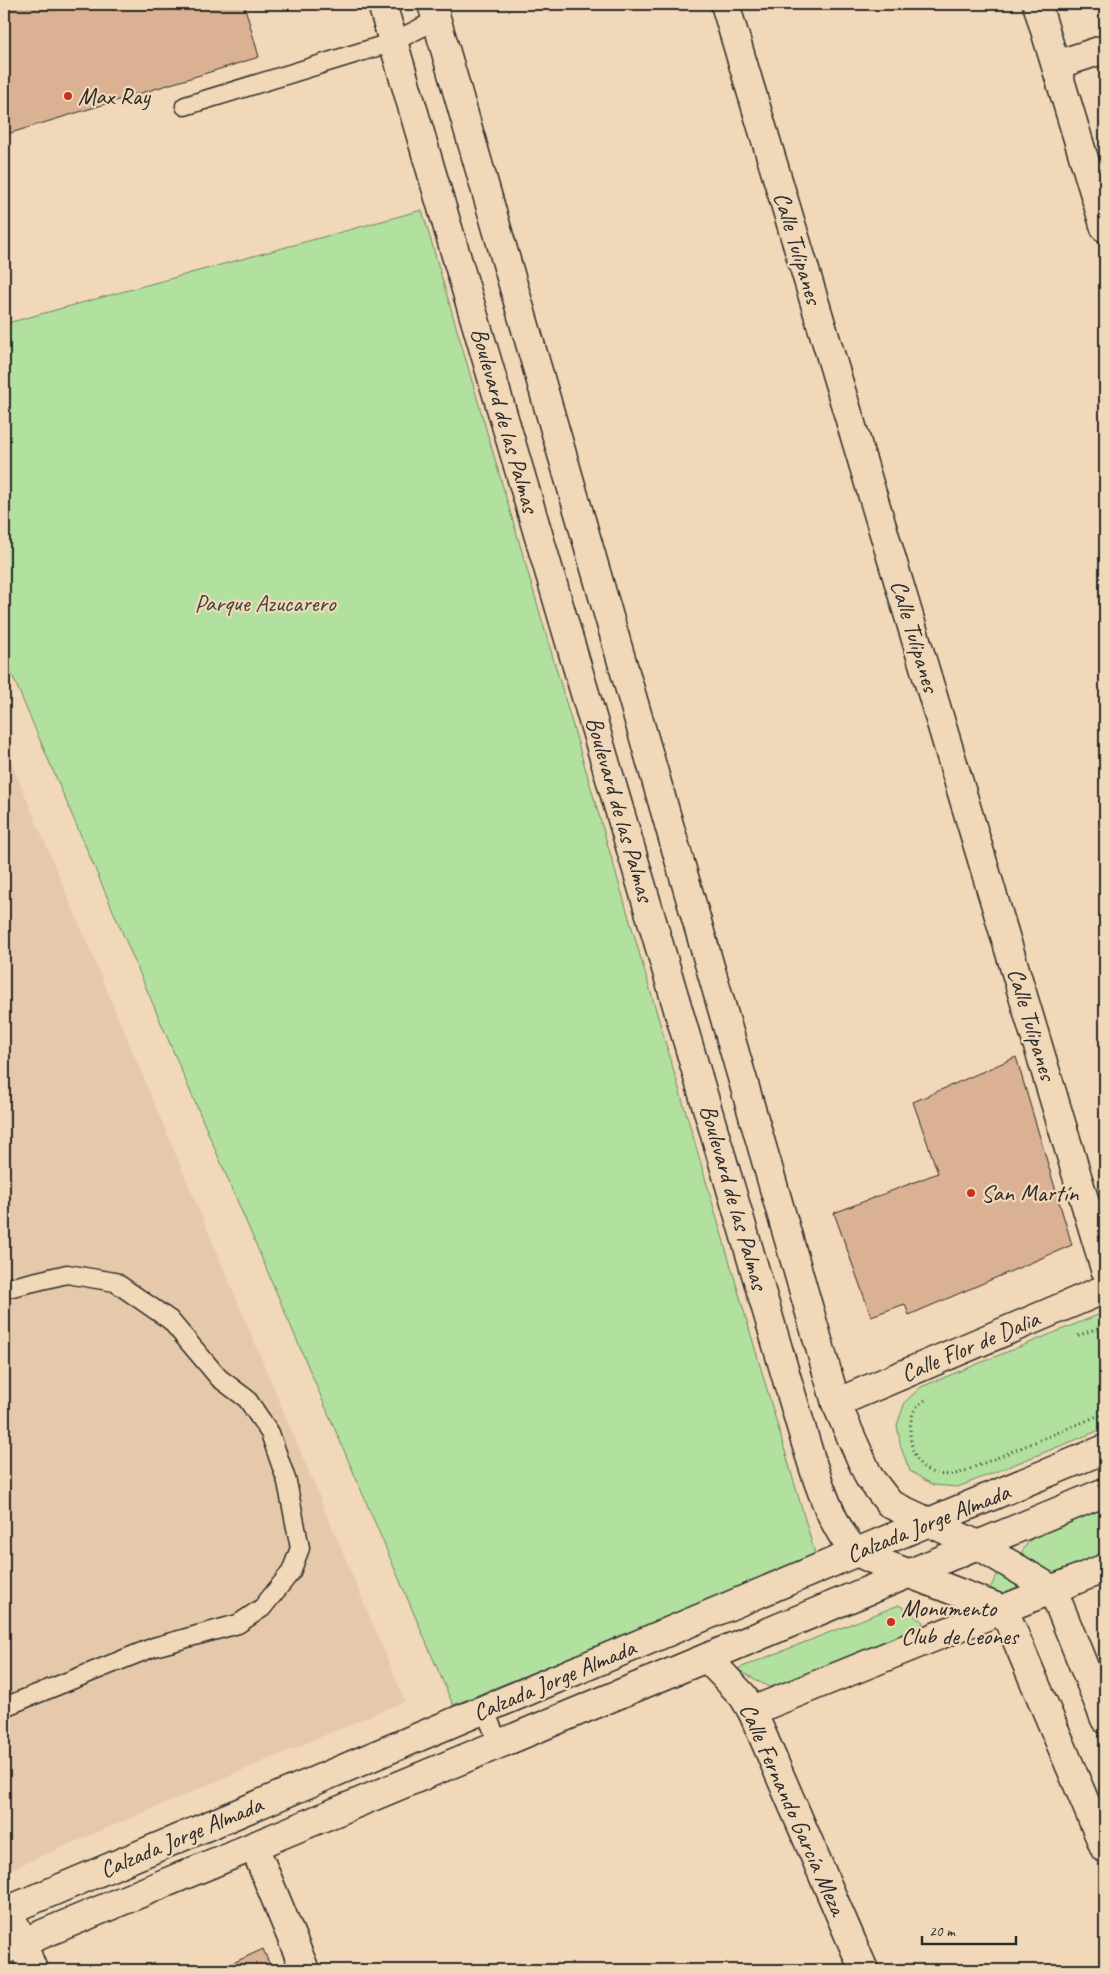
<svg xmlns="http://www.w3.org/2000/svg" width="1109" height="1974" font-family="Caveat,sans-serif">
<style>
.built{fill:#e6c9aa}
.green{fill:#b1e09f;stroke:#6e8665}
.building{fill:#dab193;stroke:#2b2b2b}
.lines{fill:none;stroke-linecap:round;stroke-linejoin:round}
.service-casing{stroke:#2b2b2b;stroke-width:21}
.minor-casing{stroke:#2b2b2b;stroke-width:31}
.tertiary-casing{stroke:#2b2b2b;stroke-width:31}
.path{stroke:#2b2b2b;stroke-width:3;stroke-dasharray:1 4;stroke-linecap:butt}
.service{stroke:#f1d8b8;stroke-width:18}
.minor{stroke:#f1d8b8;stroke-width:28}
.tertiary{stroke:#f1d8b8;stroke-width:28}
.poi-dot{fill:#c8321e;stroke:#f1d8b8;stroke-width:2}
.labels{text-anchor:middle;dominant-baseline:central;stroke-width:4.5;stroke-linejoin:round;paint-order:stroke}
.poi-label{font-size:24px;fill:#2b2b2b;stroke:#f1d8b8;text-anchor:start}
.street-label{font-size:24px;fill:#2b2b2b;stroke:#f1d8b8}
.park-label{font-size:24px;fill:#3f463c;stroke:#f1d8b8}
</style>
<rect width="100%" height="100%" fill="#f1d8b8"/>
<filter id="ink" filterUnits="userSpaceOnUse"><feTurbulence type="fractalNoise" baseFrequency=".02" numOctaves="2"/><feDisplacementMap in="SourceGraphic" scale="10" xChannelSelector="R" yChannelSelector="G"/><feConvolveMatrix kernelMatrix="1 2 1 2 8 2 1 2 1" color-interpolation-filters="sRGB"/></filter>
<g filter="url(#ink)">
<polygon class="built" points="4,745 405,1701 4,1872"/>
<g class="green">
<polygon points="422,210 816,1557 453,1705 4,656 4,324"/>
<polygon points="1105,1312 1105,1428 958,1487 933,1485 910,1471 901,1448 897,1425 905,1402 921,1387"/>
<polygon points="1105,1503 1105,1556 1084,1565 1045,1575 1018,1559 1028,1542 1045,1529"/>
<polygon points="1000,1569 1027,1584 984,1600"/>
<polygon points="899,1605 923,1622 920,1631 774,1690 737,1669"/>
</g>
<g class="building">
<polygon points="4,4 244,4 259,57 4,135"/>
<polygon points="1016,1057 1072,1245 909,1315 905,1304 871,1316 834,1213 938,1173 913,1102"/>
<polygon points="263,1949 272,1970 218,1970"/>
</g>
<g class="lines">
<defs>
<g id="service">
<polyline points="185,106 393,42 436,20"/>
<polyline points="4,1289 67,1274 115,1282 170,1320 219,1378 247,1399 270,1433 287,1482 300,1548 291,1572 262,1608 238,1624 154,1647 4,1707"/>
<polyline points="484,1709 499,1744"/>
</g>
<g id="minor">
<polyline points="725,4 1105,1269"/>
<polyline points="1037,4 1105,228"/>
<polyline points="1056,65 1105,49"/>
<polyline points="836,1403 1105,1289"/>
<polyline points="978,1545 1053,1590 1105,1719"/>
<polyline points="910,1574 1004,1610 1105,1849"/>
<polyline points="707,1658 743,1696 752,1711 864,1970"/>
<polyline points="752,1711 1105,1568"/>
<polyline points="254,1846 305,1970"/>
</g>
<g id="tertiary">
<path d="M382 4 791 1393C803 1431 826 1527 856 1551 866 1558 897 1569 910 1574"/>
<polyline points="432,4 836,1403 869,1477 890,1504 978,1545"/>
<polyline points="4,1912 857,1552 1105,1449"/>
<polyline points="15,1925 33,1970"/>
<polyline points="4,1950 1105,1492"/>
</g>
</defs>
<use href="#service" class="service-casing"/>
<use href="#minor" class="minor-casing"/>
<use href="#tertiary" class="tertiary-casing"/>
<g class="path">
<polyline points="1078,1336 1105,1325"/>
<path d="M925 1400C921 1403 916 1406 914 1411 906 1428 910 1461 929 1471 939 1476 950 1475 960 1473L1105 1413"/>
</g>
<use href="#service" class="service"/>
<use href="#minor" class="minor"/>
<use href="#tertiary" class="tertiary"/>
</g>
</g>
<g class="poi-dot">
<circle cx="68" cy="96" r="5"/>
<circle cx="971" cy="1193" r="5"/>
<circle cx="891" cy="1622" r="5"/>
</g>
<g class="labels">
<g class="poi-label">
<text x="78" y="96">Max Ray</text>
<text x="981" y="1193">San Martín</text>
<text x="901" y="1608">Monumento<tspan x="901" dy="28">Club de Leones</tspan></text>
</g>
<g class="street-label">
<text transform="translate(798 248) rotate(73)">Calle Tulipanes</text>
<text transform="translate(505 420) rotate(74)">Boulevard de las Palmas</text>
<text transform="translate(915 636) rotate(73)">Calle Tulipanes</text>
<text transform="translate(620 809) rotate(74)">Boulevard de las Palmas</text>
<text transform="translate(1032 1024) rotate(73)">Calle Tulipanes</text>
<text transform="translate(734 1197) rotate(74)">Boulevard de las Palmas</text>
<text transform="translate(970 1346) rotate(-23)">Calle Flor de Dalia</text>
<text transform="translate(928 1523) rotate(-22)">Calzada Jorge Almada</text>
<text transform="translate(554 1680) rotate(-23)">Calzada Jorge Almada</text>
<text transform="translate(793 1809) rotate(66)">Calle Fernando García Meza</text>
<text transform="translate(181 1837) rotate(-23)">Calzada Jorge Almada</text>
</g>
<g class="park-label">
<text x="265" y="603">Parque Azucarero</text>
</g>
</g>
<rect width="1109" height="1974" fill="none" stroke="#f1d8b8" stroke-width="20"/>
<rect x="10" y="10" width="1089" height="1954" fill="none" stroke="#2b2b2b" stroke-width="2" filter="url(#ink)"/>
<path d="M922 1936v8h94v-8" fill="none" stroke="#2b2b2b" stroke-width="2.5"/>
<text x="929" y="1936" font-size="15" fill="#2b2b2b" stroke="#f1d8b8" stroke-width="4" paint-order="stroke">20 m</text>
</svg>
